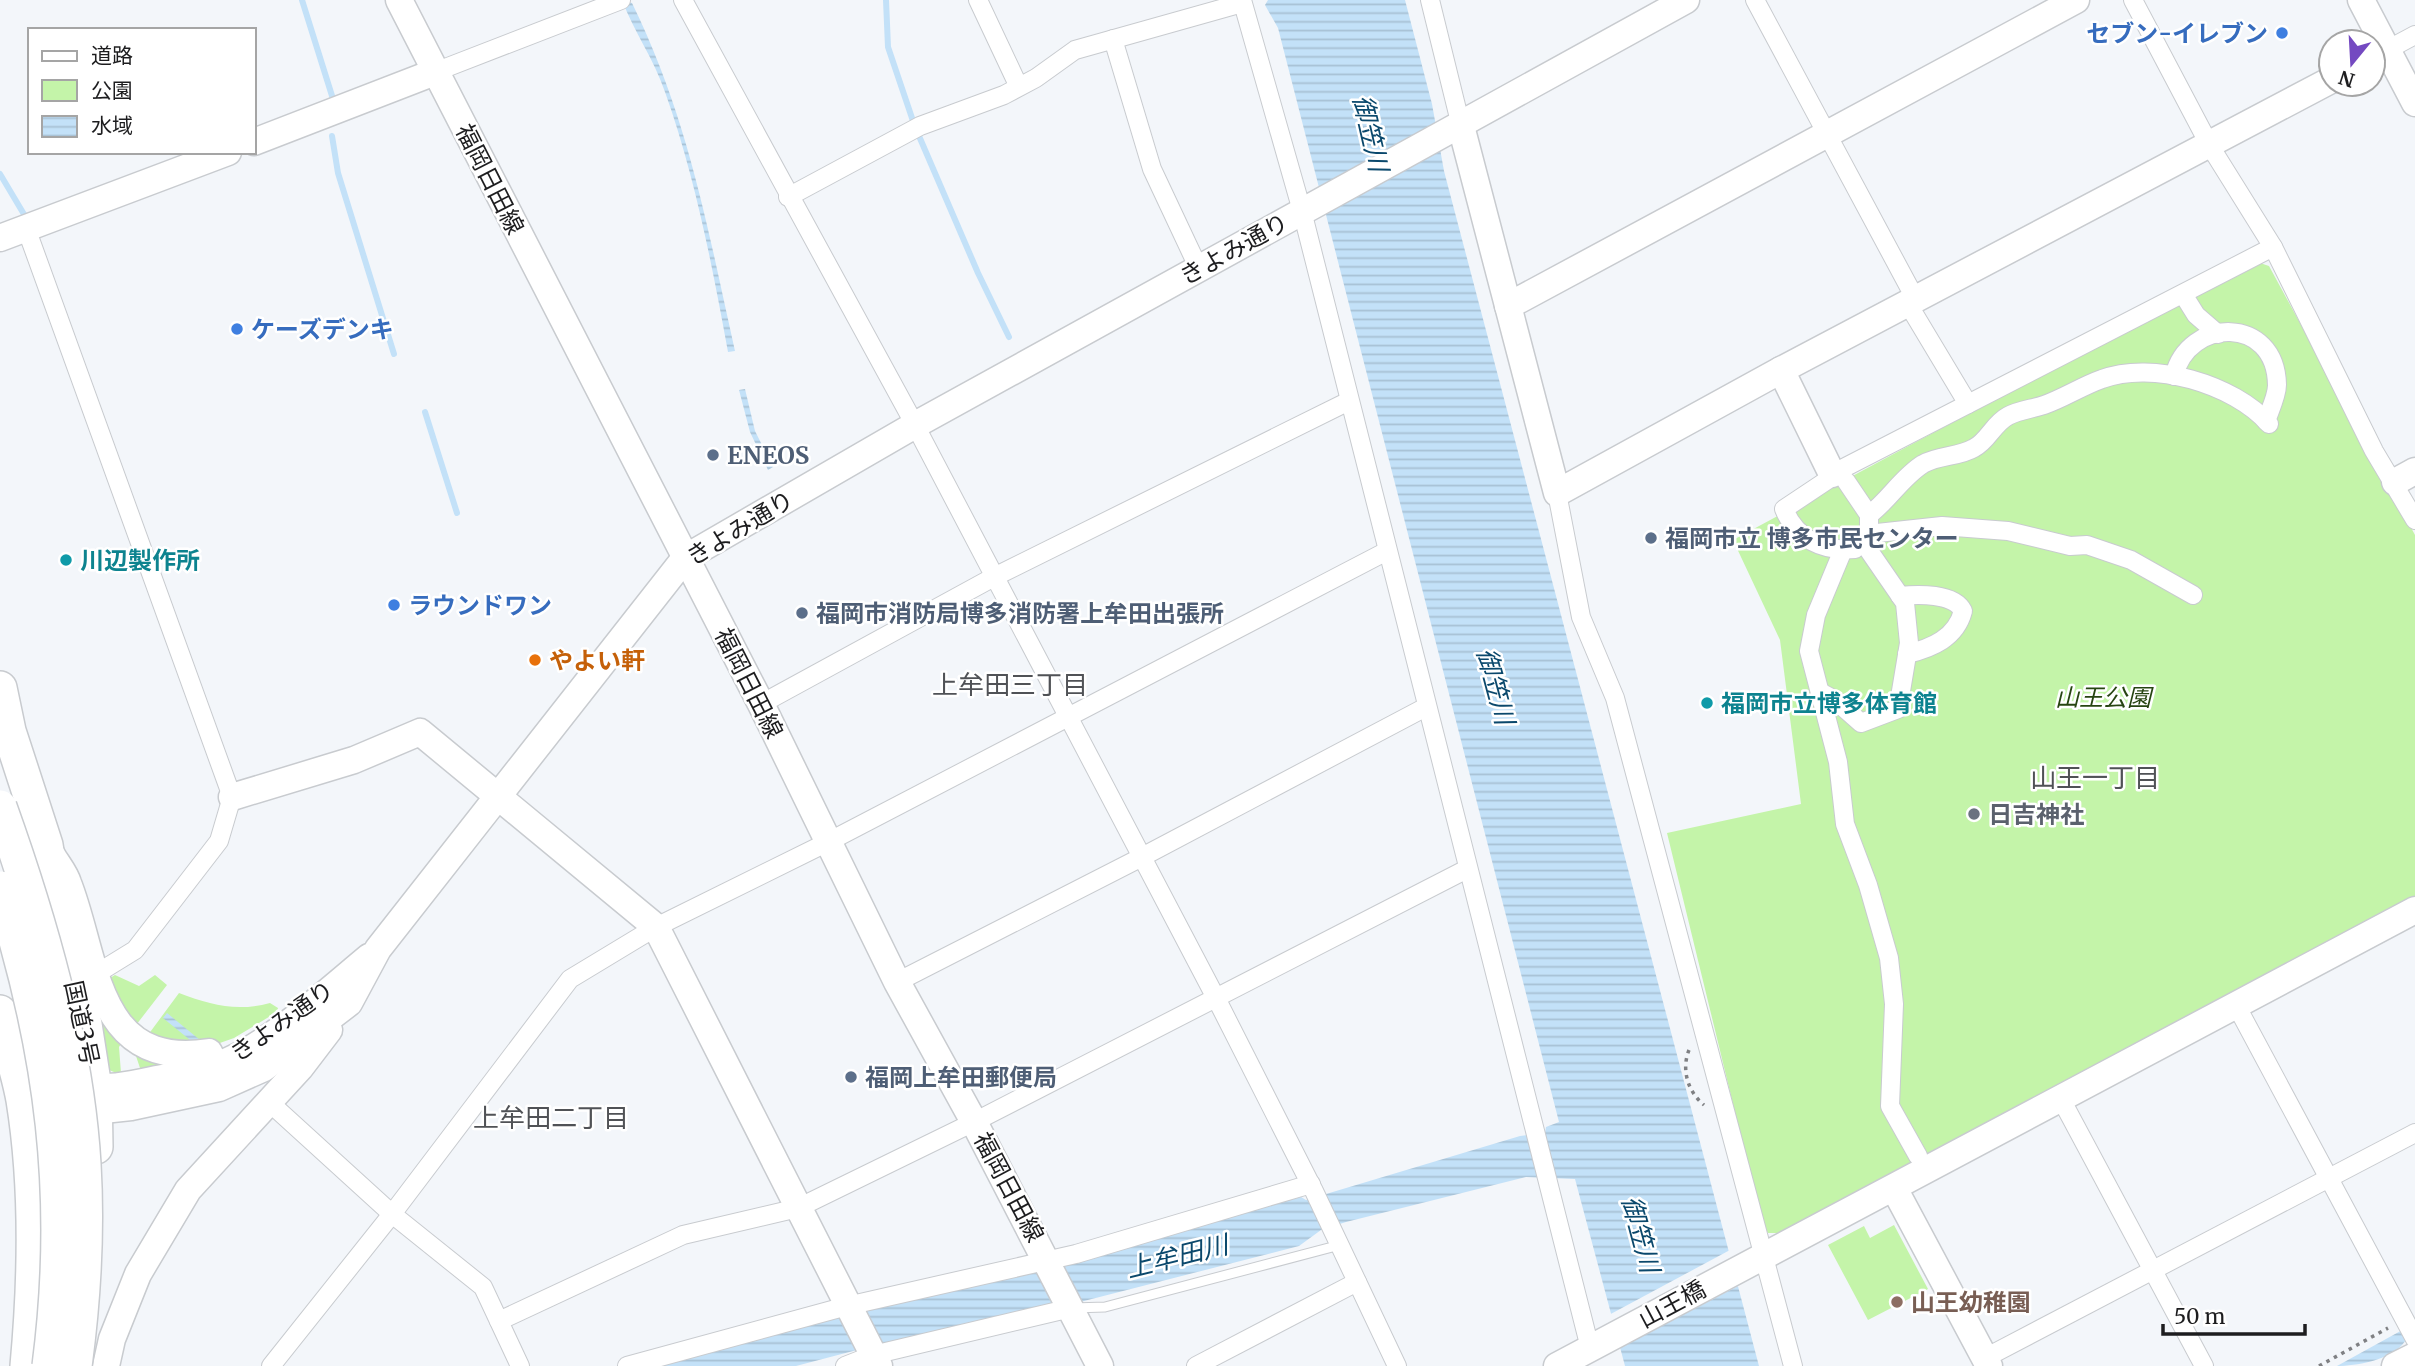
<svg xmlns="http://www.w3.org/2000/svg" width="2415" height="1366" font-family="Merriweather,'Noto Sans JP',serif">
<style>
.green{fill:#c4f4a9}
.water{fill:url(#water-rules)}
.pier{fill:#f3f6fa}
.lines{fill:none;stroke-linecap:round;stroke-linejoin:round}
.stream{stroke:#c3e1f8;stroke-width:6}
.lane-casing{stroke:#c8cbcf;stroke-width:11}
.street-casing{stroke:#c8cbcf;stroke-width:20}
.secondary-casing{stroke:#c8cbcf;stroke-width:29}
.highway-casing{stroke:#c8cbcf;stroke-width:36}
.path{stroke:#7f8083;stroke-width:3.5;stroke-dasharray:3.5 5;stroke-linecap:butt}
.lane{stroke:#fff;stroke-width:9}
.street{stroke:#fff;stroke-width:18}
.secondary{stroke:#fff;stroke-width:26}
.highway{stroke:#fff;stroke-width:33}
.highway-bridge-casing{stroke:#c8cbcf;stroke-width:36;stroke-linecap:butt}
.highway-bridge{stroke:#fff;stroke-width:33}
.shop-dot{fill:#3f7fe0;stroke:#fff;stroke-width:2.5}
.service-dot{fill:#5c6f8a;stroke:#fff;stroke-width:2.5}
.culture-dot{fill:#0f9aa8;stroke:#fff;stroke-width:2.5}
.food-dot{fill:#e8710a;stroke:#fff;stroke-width:2.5}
.worship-dot{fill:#6b7280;stroke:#fff;stroke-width:2.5}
.education-dot{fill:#8d6e63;stroke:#fff;stroke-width:2.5}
.labels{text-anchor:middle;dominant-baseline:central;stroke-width:5;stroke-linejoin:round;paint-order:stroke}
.shop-label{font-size:24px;font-weight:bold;fill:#366cbe;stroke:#fff;text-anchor:start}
.street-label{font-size:24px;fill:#1d1d1f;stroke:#fff}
.service-label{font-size:24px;font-weight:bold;fill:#4e5e75;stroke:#fff;text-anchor:start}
.culture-label{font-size:24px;font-weight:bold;fill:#0d838f;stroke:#fff;text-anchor:start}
.food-label{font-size:24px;font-weight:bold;fill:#c56008;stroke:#fff;text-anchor:start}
.park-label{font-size:24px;font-style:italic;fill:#274512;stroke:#fff}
.worship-label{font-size:24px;font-weight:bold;fill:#5b616d;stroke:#fff;text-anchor:start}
.education-label{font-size:24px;font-weight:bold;fill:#785e54;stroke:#fff;text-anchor:start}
.water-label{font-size:26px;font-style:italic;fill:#0a486c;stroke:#fff}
.neighbourhood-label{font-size:26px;fill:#505256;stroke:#fff}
</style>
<defs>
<pattern id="water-rules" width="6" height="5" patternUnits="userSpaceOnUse" patternTransform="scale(1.75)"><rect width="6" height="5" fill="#c3e1f8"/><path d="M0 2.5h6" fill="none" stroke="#a7c1d4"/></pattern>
</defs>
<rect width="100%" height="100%" fill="#f3f6fa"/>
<g class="green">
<polygon points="2254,261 2269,266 2415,535 2415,899 1783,1233 1768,1233 1762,1223 1667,833 1801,804 1780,640 1733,540"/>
<polygon points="115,975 139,986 155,975 167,985 133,1029 110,978"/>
<path d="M179 993C211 1005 236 1012 270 1003L278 1008 277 1012 234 1038 217 1044 145 1039Z"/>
<polygon points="103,1022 122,1042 119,1047 121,1073 119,1074 109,1070 101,1024"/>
<polygon points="135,1053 168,1066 141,1071"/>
<polygon points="1894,1225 1928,1289 1868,1320 1828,1245 1864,1226 1870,1238"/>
</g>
<g class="water">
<path d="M622 0 632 3C689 120 707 226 735 351L728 352C712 265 695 176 665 92 654 59 634 32 622 0Z"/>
<polygon points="1268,0 1405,0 1432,104 1444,171 1759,1366 1625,1366 1575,1179 1526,1177 1346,1222 1321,1230 1299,1246 1037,1313 857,1350 796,1366 640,1366 1077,1258 1301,1197 1306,1200 1520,1136 1545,1133 1546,1127 1559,1122 1278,28 1265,5"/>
<polygon points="745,389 755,431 773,467 768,470 750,432 739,390"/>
<polygon points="167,1013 200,1040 195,1044 163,1018"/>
<path d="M2415 1323C2411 1330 2407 1341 2400 1347 2386 1360 2357 1366 2337 1366Z"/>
</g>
<polygon class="pier" points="1730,1250 1740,1285 1617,1349 1607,1316"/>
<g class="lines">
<g class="stream">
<polyline points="302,0 333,99"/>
<polyline points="886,0 888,47 913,121"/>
<polyline points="332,136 338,173 394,354"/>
<polyline points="919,136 978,273 1009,337"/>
<polyline points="0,174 25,216"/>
<polyline points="425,412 457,513"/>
</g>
<defs>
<polyline id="lane" points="1073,1308 1105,1307 1340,1245"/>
<g id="street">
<polyline points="683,0 915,425 1216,998 1314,1191 1397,1366"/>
<polyline points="978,0 1018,85"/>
<polyline points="1242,0 1302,211 1590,1348"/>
<polyline points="1430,0 1461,126"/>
<polyline points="1755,0 1916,300"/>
<polyline points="2133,0 2210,146 2273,247 2374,451 2415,520"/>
<polyline points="1113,39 1152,169 1199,269"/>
<polyline points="2387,50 2415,35"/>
<polyline points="435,72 621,0"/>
<polyline points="788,197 920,126 1004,95 1036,78 1075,50 1242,3"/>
<polyline points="26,228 232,797 219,841 135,950 96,974"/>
<polyline points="2186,299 2196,315 2218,334"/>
<polyline points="1908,304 1968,404"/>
<path d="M2174 376C2188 317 2276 315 2277 385 2277 396 2270 410 2266 421"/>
<polyline points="1832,474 2273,247"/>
<path d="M1829 479 1784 509C1796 539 1823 552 1855 549"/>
<polyline points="1846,481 1869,515 1869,527"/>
<polyline points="1557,493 1581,617 1615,698 1793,1366"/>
<path d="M1869 515C1889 500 1902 477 1923 464 1939 455 1959 457 1974 448 1988 441 1993 424 2008 416 2019 410 2032 409 2044 405 2064 398 2082 386 2102 379 2152 360 2234 384 2269 424"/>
<polyline points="1868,534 1942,526 2008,531 2070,546 2087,545 2131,560 2193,595"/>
<polyline points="1843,550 1816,615 1809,651 1838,762 1845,824 1868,885 1889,958 1894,1004 1890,1106 1918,1156"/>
<path d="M1900 596C1918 594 1954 593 1963 611 1956 638 1932 648 1907 654"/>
<polyline points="1820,692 1835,700 1861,723 1898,709 1909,643 1905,603 1863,542"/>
<polyline points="761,704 992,578 1349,401"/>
<polyline points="897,982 1140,858 1426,707"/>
<polyline points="2235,1003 2415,1339"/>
<polyline points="2061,1099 2204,1366"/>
<polyline points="269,1102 392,1214 483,1287 520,1366"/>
<polyline points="499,1321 683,1235 798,1208 974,1122 1467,869"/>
<polyline points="1985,1358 2415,1133"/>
<polyline points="271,1366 392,1214 570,979 656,927 828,842 1387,551"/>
<polyline points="627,1366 847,1306 1076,1254 1311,1184"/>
<polyline points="845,1366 873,1355 1071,1308"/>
<polyline points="1196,1366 1357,1282"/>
</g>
<g id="secondary">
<polyline points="399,0 761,704 897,982 974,1122 1100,1366"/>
<polyline points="2361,0 2415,103"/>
<polyline points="1461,126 1557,493 1781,370 2331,80"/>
<polyline points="254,142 435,72"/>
<polyline points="0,238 228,152"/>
<polyline points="1508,306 2076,0"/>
<polyline points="1781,370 1832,474"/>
<polyline points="2395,482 2415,471"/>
<polyline points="232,797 354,760 420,732 656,927 879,1366"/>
<path d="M52 855C57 864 65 873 68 883 98 959 94 1070 209 1052L214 1062"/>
<path d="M78 1083C106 1091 130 1085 157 1079 176 1075 197 1072 215 1066 264 1050 329 990 369 957"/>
<polyline points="78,1108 94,1111 131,1107 219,1088 264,1068 349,1003 378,949 685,558 915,425 1686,0"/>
<polyline points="1894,1188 1989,1366"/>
<polyline points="106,1366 112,1339 138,1274 188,1190 300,1068 329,1030"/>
<polyline points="1557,1366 2415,910"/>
<polyline points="2395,1366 2415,1356"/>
</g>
<g id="highway">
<polyline points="0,688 9,731 46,845 55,902 85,1024 95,1088 96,1147"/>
<path d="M0 1012C7 1041 18 1071 23 1100 37 1187 35 1279 27 1366"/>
</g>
</defs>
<use href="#lane" class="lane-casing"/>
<use href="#street" class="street-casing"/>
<use href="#secondary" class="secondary-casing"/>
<use href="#highway" class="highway-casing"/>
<g class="path">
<path d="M1689 1050C1681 1070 1688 1092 1704 1105"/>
<polyline points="2319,1366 2388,1328"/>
</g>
<use href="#lane" class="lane"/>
<use href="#street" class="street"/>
<use href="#secondary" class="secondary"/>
<use href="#highway" class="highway"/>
<defs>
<g id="highway-bridge">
<path d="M0 807C40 919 77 1045 84 1164 88 1232 84 1299 75 1366"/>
<path d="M0 888C52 1050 71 1197 49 1366"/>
</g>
</defs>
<use href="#highway-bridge" class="highway-bridge-casing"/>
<use href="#highway-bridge" class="highway-bridge"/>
</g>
<g class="shop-dot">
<circle cx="2282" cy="33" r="7"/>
<circle cx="237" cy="329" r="7"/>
<circle cx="394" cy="605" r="7"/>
</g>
<g class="service-dot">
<circle cx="713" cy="455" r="7"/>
<circle cx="1651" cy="538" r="7"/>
<circle cx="802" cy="613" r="7"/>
<circle cx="851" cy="1077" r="7"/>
</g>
<g class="culture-dot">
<circle cx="66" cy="560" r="7"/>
<circle cx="1707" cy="703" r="7"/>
</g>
<circle class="food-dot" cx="535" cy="660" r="7"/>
<circle class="worship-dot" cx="1974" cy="814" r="7"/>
<circle class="education-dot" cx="1897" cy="1302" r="7"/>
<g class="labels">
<g class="shop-label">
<text x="2268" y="33" text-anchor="end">セブン-イレブン</text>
<text x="251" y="329">ケーズデンキ</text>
<text x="408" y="605">ラウンドワン</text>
</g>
<g class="street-label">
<text transform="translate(490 179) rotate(63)">福岡日田線</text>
<text transform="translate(1234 249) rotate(-29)">きよみ通り</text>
<text transform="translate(740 528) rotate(-31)">きよみ通り</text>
<text transform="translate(749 683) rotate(63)">福岡日田線</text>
<text transform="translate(282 1021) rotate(-35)">きよみ通り</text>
<text transform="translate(82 1023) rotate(78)">国道3号</text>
<text transform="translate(1009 1187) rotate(62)">福岡日田線</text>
<text transform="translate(1672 1304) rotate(-28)">山王橋</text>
</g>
<g class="service-label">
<text x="727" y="455">ENEOS</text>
<text x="1665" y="538">福岡市立 博多市民センター</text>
<text x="816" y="613">福岡市消防局博多消防署上牟田出張所</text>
<text x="865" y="1077">福岡上牟田郵便局</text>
</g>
<g class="culture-label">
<text x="80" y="560">川辺製作所</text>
<text x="1721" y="703">福岡市立博多体育館</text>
</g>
<g class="food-label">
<text x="549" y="660">やよい軒</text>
</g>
<g class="park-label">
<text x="2103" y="697">山王公園</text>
</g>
<g class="worship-label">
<text x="1988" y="814">日吉神社</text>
</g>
<g class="education-label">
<text x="1911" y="1302">山王幼稚園</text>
</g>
<g class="water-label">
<text transform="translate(1371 133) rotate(77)">御笠川</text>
<text transform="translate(1496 686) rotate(75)">御笠川</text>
<text transform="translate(1641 1234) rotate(75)">御笠川</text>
<text transform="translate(1177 1256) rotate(-14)">上牟田川</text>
</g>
<g class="neighbourhood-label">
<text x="1010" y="684">上牟田三丁目</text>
<text x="2095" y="777">山王一丁目</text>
<text x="551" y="1117">上牟田二丁目</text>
</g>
</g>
<rect x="28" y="28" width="228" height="126" fill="#ffffff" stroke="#a5a5a5" stroke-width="2"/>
<rect x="42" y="51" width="35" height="10" fill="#ffffff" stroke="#a5a5a5" stroke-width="2"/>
<text x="91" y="63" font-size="21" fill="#1d1d1f">道路</text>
<rect x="42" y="80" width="35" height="21" fill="#c4f4a9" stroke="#a5a5a5" stroke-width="2"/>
<text x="91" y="98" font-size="21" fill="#1d1d1f">公園</text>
<rect x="42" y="116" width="35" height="21" fill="url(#water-rules)" stroke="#a5a5a5" stroke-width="2"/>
<text x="91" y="133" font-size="21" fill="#1d1d1f">水域</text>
<g transform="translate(2352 63) rotate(198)"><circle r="33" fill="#ffffff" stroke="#a5a5a5" stroke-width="2"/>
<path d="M0-5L12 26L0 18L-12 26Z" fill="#7449c1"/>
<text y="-10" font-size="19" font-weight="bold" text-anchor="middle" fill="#1d1d1f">N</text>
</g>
<path d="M2163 1324v10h142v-10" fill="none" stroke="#1d1d1f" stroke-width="3.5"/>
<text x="2174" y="1324" font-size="21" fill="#1d1d1f" stroke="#ffffff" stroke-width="5" paint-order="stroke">50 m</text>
</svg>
